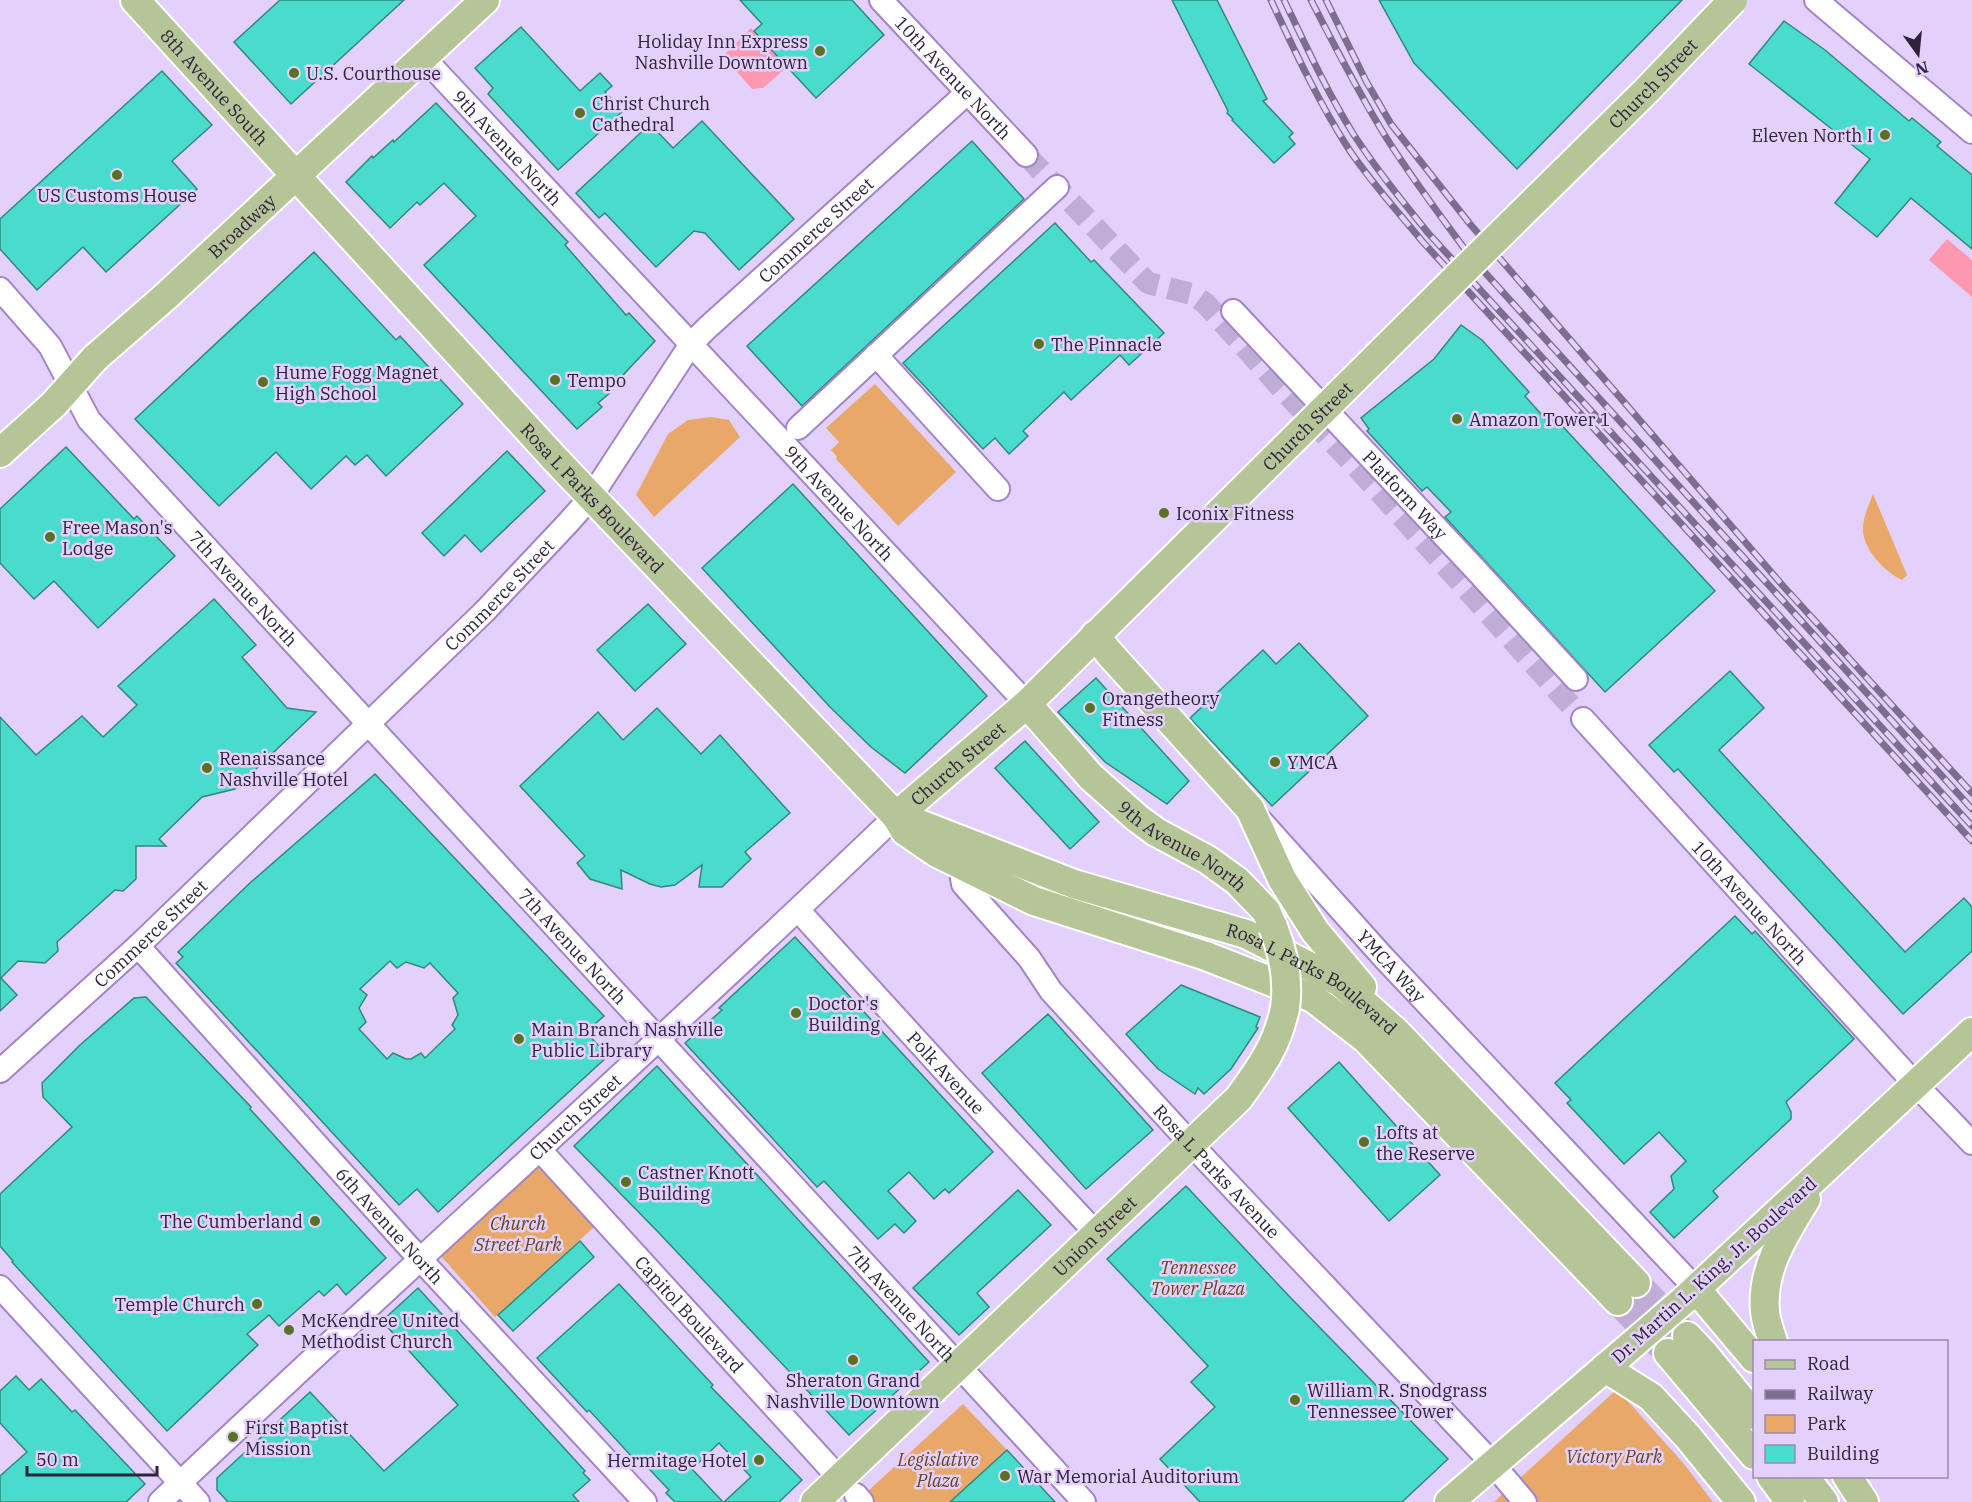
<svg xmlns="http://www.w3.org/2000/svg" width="1972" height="1502" font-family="'IBM Plex Serif',serif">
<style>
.green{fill:#e7a86a}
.water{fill:#fe98b0}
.building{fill:#49dccd;stroke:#32877e;stroke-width:1.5;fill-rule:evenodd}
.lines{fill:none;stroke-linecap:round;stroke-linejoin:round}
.minor-tunnel{stroke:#bfadd5;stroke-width:22;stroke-dasharray:22 11;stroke-linecap:butt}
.major-tunnel{stroke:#bfadd5;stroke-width:28;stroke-dasharray:28 14;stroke-linecap:butt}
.minor-casing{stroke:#a384c7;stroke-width:26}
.major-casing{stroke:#fff;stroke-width:32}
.minor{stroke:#fff;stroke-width:22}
.major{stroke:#b5c597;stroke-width:28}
.rail-casing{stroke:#7d6e90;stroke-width:7}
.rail{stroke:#e3d0fb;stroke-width:4.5;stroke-dasharray:14;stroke-linecap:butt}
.major-bridge-casing{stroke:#fff;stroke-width:32;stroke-linecap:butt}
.major-bridge{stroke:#b5c597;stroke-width:28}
.poi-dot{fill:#597123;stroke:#e3d0fb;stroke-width:2}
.labels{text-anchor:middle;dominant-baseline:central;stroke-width:5;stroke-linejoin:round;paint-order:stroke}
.poi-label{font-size:18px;fill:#2f223d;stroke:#e3d0fb;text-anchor:start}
.street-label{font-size:18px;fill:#2f223d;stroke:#e3d0fb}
.park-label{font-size:18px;font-style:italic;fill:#69441c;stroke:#e3d0fb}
</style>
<rect width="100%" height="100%" fill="#e3d0fb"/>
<g class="green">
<polygon points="875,384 956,472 898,526 836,459 837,457 831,450 839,442 826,428"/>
<polygon points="711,417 729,420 740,437 654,517 636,495 668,434 688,420"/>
<path d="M1873 494 1907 575 1902 580C1885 572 1865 551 1863 532 1862 519 1869 505 1873 494Z"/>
<polygon points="540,1150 603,1219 495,1317 433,1247"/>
<polygon points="1617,1389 1684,1464 1713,1502 1494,1502"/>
<polygon points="963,1404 1007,1450 950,1502 856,1502"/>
</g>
<g class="water">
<polygon points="751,28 787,67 763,88 752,89 723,56"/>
<polygon points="1947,239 1972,260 1972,297 1929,260"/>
</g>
<g class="building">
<polygon points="280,0 404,0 291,104 234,42"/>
<polygon points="740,0 852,0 884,35 816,98 754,31 762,24"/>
<polygon points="1172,0 1217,0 1267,99 1263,101 1293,133 1289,137 1295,144 1274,163 1232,120 1233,119 1227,113 1228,111"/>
<polygon points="1379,0 1682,0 1517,169 1414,63"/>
<polygon points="1784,21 1825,50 1909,121 1912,118 1941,142 1937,146 1972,175 1972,249 1911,198 1877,237 1835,203 1870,159 1749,64"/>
<polygon points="521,27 580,91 600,73 612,86 605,92 623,111 558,170 488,94 493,88 475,68"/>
<polygon points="162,71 212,125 172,161 197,189 106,272 83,247 37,290 0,249 0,219"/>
<polygon points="436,103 568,242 565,245 626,315 629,313 655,341 610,389 611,392 598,403 602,407 577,429 424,265 476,216 444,183 420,205 417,202 390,228 346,182 372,156 373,158 393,140 394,142"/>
<polygon points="702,121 794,219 739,270 705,233 694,231 656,267 605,213 599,218 576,193 650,124 673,148"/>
<polygon points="972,141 1024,199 802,406 747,346"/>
<polygon points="1055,223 1091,262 1094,260 1164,333 1129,365 1120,355 1071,400 1064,392 1023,431 1028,436 1009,454 995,438 983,449 903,363"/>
<polygon points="314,252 396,340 400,336 463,404 386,476 367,455 355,465 346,456 311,489 276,452 219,506 135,419"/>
<polygon points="1461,325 1482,340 1529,392 1525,396 1549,423 1555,418 1715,591 1605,692 1445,517 1451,512 1427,487 1422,491 1367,431 1369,429 1361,418 1434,359"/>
<polygon points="66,447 134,519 137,516 175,556 98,628 54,581 34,599 0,563 0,509"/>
<polygon points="507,451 545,491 481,552 465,535 444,556 422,533"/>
<polygon points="793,484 987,696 905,773 871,747 830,707 702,568"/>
<polygon points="214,599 256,645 242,657 287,708 316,712 235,789 202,797 159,839 166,846 136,846 136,879 123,891 115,890 57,942 58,951 45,963 18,961 1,978 17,995 0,1011 0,717 36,755 82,716 103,737 137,705 118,686"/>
<polygon points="648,604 686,644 635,691 597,650"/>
<polygon points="1299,643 1368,716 1272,806 1190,718 1263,650 1276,664"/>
<polygon points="1730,671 1764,708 1719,750 1905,952 1964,898 1972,907 1972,951 1903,1014 1678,769 1674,772 1649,745"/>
<polygon points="1096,678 1189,781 1167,804 1105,762 1058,712"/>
<polygon points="657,708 701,754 720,735 790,813 745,852 751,859 722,887 699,887 702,865 675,885 661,887 650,884 621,870 622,889 590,879 577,863 585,856 520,786 598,712 623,740"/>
<polygon points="1025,741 1099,822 1070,849 995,768"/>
<path d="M375 774 604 1016 586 1032 608 1056 438 1212 417 1189 399 1205 176 963 183 957 178 952 251 882ZM390 961 397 968 406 962 424 968 430 963 458 993 453 998 458 1015 452 1025 455 1029 425 1058 421 1053 411 1059H406L393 1053 387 1059 359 1029 366 1022 359 1008 367 995 360 989Z"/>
<polygon points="1735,916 1752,934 1755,931 1854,1039 1786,1102 1791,1112 1791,1119 1713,1191 1718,1197 1674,1238 1650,1212 1674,1189 1671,1176 1686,1161 1659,1132 1624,1164 1567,1103 1571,1100 1555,1083"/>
<polygon points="795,937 993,1152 949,1193 945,1189 934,1199 909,1172 888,1191 916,1221 904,1233 895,1224 878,1239 824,1181 817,1187 685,1043 722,1010 719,1008"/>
<polygon points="1181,985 1260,1017 1256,1027 1258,1028 1231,1069 1204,1094 1198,1088 1195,1094 1158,1069 1126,1034"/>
<polygon points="146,997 251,1107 250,1109 386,1258 346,1295 337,1284 324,1296 319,1291 279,1326 269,1315 247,1334 258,1345 167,1431 12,1262 13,1261 0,1246 0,1194 72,1127 43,1097 42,1083 80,1045 134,998"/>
<polygon points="1048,1014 1153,1130 1086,1189 982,1073"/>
<polygon points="1339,1062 1440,1175 1389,1221 1288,1108"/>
<polygon points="657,1066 929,1362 849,1435 660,1234 574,1146"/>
<polygon points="1186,1186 1288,1295 1448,1459 1402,1502 1200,1502 1160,1459 1215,1407 1191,1382 1208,1366 1107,1259"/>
<polygon points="1018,1190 1051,1225 977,1293 989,1307 959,1335 913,1288"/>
<polygon points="580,1241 594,1257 513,1331 498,1315"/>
<polygon points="619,1284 713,1385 711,1387 802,1480 779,1502 724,1502 751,1477 719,1443 692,1469 723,1502 675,1502 666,1493 669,1490 636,1455 633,1458 589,1410 587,1412 537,1358"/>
<polygon points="418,1288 585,1471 583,1473 590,1480 573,1495 579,1502 228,1502 217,1490 217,1478 310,1392 384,1471 458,1405 382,1321"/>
<polygon points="16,1376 29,1390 41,1379 72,1412 75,1410 145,1484 126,1502 0,1502 0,1476 27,1452 0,1423 0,1391"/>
<polygon points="1007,1450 1055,1502 950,1502"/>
</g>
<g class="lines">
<polyline class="minor-tunnel" points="1026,155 1148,283 1192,294 1206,304 1284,391 1374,486 1583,719"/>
<g class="major-tunnel">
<polyline points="1636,1283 1687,1336"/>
<polyline points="1618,1301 1668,1353"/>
</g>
<defs>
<g id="minor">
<path id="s1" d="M881 0 1026 155"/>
<polyline points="1816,0 1972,132"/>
<path id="s2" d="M423 57 1027 704"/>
<path id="s3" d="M0 289 50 346 89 420 1084 1502"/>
<path id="s4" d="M1233 311 1476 570 1576 679"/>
<polyline points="876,355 998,489"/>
<polyline points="798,428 1057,187"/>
<path id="s5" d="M1583 719 1916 1085 1972 1143"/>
<path id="s6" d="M1261 821 1384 958 1696 1289"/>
<path id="s7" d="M960 866 963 884 1029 958 1051 991 1191 1144 1492 1463 1525 1502"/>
<path id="s8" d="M798 910 952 1079 1097 1234"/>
<path id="s9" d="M138 946 408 1246 645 1502"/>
<path id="s10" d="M0 1071 138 946 484 612 567 524 591 497 691 344 707 328 967 93"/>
<path id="s11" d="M540 1150 840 1479"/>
<polyline points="0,1287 198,1502"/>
<polyline points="856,1495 862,1502"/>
<path id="s12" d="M160 1502C403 1271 655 1048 896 816"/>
</g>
<g id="major">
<path id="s13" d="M135 0 555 459 896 816 905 831 937 853 1034 901 1206 956 1313 998 1366 1039 1618 1301"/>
<path id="s14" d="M0 453 54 404 95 358 165 297 485 0"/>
<polyline points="1095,635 1109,653 1250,809 1282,879 1315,931 1362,987"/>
<path id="s15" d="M1027 704 1091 777 1137 818 1156 832 1208 860 1237 881 1266 911 1273 927"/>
<path id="s16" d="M896 816 1027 704 1441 293"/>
<path id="s17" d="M904 818 1074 884 1246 934 1340 982 1396 1032 1636 1283"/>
<polyline points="1696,1289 1754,1358"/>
<polyline points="1684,1300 1972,1032"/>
<polyline points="1687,1336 1705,1355 1754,1415"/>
<path d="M1773 1342C1770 1331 1765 1320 1765 1310 1761 1269 1786 1232 1806 1199"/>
<polyline points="1668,1353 1754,1455"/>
<polyline points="1605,1368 1651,1397 1688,1437 1741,1502"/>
<polyline points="1771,1476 1790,1502"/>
<polyline points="1804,1476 1824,1502"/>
<polyline points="1847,1476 1864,1502"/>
<path id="s18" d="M815 1502 1239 1098C1261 1067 1277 1046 1285 1008"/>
<polyline points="1449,1502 1626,1350"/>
</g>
</defs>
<use href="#minor" class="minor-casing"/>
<use href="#major" class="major-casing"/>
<use href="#minor" class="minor"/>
<use href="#major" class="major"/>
<defs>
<g id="rail">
<path d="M1271 0C1295 52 1319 103 1350 151 1372 183 1398 212 1422 241L1972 841"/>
<path d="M1284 0C1306 46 1327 92 1354 135 1377 170 1403 202 1429 234L1972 826"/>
<path d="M1311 0C1334 45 1357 90 1384 134 1410 176 1440 215 1469 255L1972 809"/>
<polyline points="1326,0 1366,81 1391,124 1470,224 1784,587 1972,793"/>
</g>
</defs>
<use href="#rail" class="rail-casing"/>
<use href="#rail" class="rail"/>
<defs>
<g id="major-bridge">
<path id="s19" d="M1441 293 1647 90 1733 0"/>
<path d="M1273 927C1284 954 1289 979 1285 1008"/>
<polyline points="1626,1350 1684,1300"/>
</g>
</defs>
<use href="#major-bridge" class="major-bridge-casing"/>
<use href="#major-bridge" class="major-bridge"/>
</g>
<g class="poi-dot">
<circle cx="820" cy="51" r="6"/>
<circle cx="294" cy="73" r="6"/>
<circle cx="580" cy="113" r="6"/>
<circle cx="1885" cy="135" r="6"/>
<circle cx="117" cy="175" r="6"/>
<circle cx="1039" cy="344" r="6"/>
<circle cx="555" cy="380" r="6"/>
<circle cx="263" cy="382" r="6"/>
<circle cx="1457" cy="419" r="6"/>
<circle cx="1164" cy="513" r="6"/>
<circle cx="50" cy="537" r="6"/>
<circle cx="1090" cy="708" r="6"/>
<circle cx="1275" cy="762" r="6"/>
<circle cx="207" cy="768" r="6"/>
<circle cx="796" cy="1013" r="6"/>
<circle cx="519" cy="1039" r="6"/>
<circle cx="1364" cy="1142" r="6"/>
<circle cx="626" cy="1182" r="6"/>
<circle cx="315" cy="1221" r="6"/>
<circle cx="257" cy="1304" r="6"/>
<circle cx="289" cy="1330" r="6"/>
<circle cx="853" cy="1360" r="6"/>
<circle cx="1295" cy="1400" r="6"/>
<circle cx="233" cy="1437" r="6"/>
<circle cx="759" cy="1460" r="6"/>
<circle cx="1005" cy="1476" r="6"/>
</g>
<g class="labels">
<g class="poi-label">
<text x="808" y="41" text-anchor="end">Holiday Inn Express<tspan x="808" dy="21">Nashville Downtown</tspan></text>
<text x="306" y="73">U.S. Courthouse</text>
<text x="592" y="103">Christ Church<tspan x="592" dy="21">Cathedral</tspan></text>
<text x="1873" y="135" text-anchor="end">Eleven North I</text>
<text x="117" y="195" text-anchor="middle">US Customs House</text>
<text x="1051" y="344">The Pinnacle</text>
<text x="275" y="372">Hume Fogg Magnet<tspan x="275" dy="21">High School</tspan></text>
<text x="567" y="380">Tempo</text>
<text x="1469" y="419">Amazon Tower 1</text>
<text x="1176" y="513">Iconix Fitness</text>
<text x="62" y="527">Free Mason's<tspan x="62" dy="21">Lodge</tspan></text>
<text x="1102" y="698">Orangetheory<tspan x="1102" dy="21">Fitness</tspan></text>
<text x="219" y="758">Renaissance<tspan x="219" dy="21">Nashville Hotel</tspan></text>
<text x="1287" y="762">YMCA</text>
<text x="808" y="1003">Doctor's<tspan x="808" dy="21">Building</tspan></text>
<text x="531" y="1029">Main Branch Nashville<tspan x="531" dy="21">Public Library</tspan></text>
<text x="1376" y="1132">Lofts at<tspan x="1376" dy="21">the Reserve</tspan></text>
<text x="638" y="1172">Castner Knott<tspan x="638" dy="21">Building</tspan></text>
<text x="303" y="1221" text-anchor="end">The Cumberland</text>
<text x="245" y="1304" text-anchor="end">Temple Church</text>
<text x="301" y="1320">McKendree United<tspan x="301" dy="21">Methodist Church</tspan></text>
<text x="853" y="1380" text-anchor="middle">Sheraton Grand<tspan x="853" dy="21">Nashville Downtown</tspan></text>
<text x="1307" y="1390">William R. Snodgrass<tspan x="1307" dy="21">Tennessee Tower</tspan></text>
<text x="245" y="1427">First Baptist<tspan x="245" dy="21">Mission</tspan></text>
<text x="747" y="1460" text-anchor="end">Hermitage Hotel</text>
<text x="1017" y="1476">War Memorial Auditorium</text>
</g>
<g class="street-label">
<text stroke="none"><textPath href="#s1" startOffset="106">10th Avenue North</textPath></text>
<text stroke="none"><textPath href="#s19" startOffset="298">Church Street</textPath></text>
<text stroke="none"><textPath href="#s13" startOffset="118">8th Avenue South</textPath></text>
<text stroke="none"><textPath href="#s2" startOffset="124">9th Avenue North</textPath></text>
<text stroke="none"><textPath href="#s14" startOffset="332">Broadway</textPath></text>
<text stroke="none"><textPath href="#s10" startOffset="1176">Commerce Street</textPath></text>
<text stroke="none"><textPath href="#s16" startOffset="567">Church Street</textPath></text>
<text stroke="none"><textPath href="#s4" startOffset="252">Platform Way</textPath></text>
<text stroke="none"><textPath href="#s13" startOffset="676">Rosa L Parks Boulevard</textPath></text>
<text stroke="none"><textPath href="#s2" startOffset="610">9th Avenue North</textPath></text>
<text stroke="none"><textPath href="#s3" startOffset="388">7th Avenue North</textPath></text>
<text stroke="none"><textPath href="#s10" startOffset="690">Commerce Street</textPath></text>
<text stroke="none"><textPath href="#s16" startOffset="81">Church Street</textPath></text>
<text stroke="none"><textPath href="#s15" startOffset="212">9th Avenue North</textPath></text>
<text stroke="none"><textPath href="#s5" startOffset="248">10th Avenue North</textPath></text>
<text stroke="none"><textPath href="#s10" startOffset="204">Commerce Street</textPath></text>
<text stroke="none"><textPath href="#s3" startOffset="874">7th Avenue North</textPath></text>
<text stroke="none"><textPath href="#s6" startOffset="195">YMCA Way</textPath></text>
<text stroke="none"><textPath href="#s17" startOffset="441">Rosa L Parks Boulevard</textPath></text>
<text stroke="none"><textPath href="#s8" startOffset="220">Polk Avenue</textPath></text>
<text stroke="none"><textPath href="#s12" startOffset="566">Church Street</textPath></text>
<text stroke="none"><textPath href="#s7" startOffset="402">Rosa L Parks Avenue</textPath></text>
<text stroke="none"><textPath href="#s9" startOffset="376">6th Avenue North</textPath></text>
<text stroke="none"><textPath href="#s18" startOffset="386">Union Street</textPath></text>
<text transform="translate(1714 1270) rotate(-42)">Dr. Martin L. King, Jr. Boulevard</text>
<text stroke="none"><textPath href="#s3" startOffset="1360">7th Avenue North</textPath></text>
<text stroke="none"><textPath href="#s11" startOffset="222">Capitol Boulevard</textPath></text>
</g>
<g class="park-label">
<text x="518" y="1223">Church<tspan x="518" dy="21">Street Park</tspan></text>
<text x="1198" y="1267">Tennessee<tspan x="1198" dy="21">Tower Plaza</tspan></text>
<text x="1614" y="1456">Victory Park</text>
<text x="938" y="1459">Legislative<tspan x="938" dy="21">Plaza</tspan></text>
</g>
</g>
<rect x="1753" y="1340" width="195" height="138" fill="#e3d0fb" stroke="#9b8aaf" stroke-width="1.5"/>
<rect x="1765" y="1360" width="30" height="9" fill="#b5c597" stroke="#9b8aaf" stroke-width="1.5"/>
<text x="1807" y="1370" font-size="18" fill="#2f223d">Road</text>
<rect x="1765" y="1390" width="30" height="9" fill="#7d6e90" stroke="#9b8aaf" stroke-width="1.5"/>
<text x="1807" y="1400" font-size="18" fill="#2f223d">Railway</text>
<rect x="1765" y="1415" width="30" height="18" fill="#e7a86a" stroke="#9b8aaf" stroke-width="1.5"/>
<text x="1807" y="1430" font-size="18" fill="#2f223d">Park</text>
<rect x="1765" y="1445" width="30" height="18" fill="#49dccd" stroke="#9b8aaf" stroke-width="1.5"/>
<text x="1807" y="1460" font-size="18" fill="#2f223d">Building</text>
<g transform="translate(1918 54) rotate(165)" stroke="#e3d0fb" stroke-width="4.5" paint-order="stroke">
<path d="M0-4.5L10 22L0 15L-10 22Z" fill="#2f223d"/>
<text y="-9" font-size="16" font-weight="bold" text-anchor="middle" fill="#2f223d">N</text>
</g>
<path d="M27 1466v9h130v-9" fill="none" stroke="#2f223d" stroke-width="3"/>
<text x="36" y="1466" font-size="18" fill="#2f223d" stroke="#e3d0fb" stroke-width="4.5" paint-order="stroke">50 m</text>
</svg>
